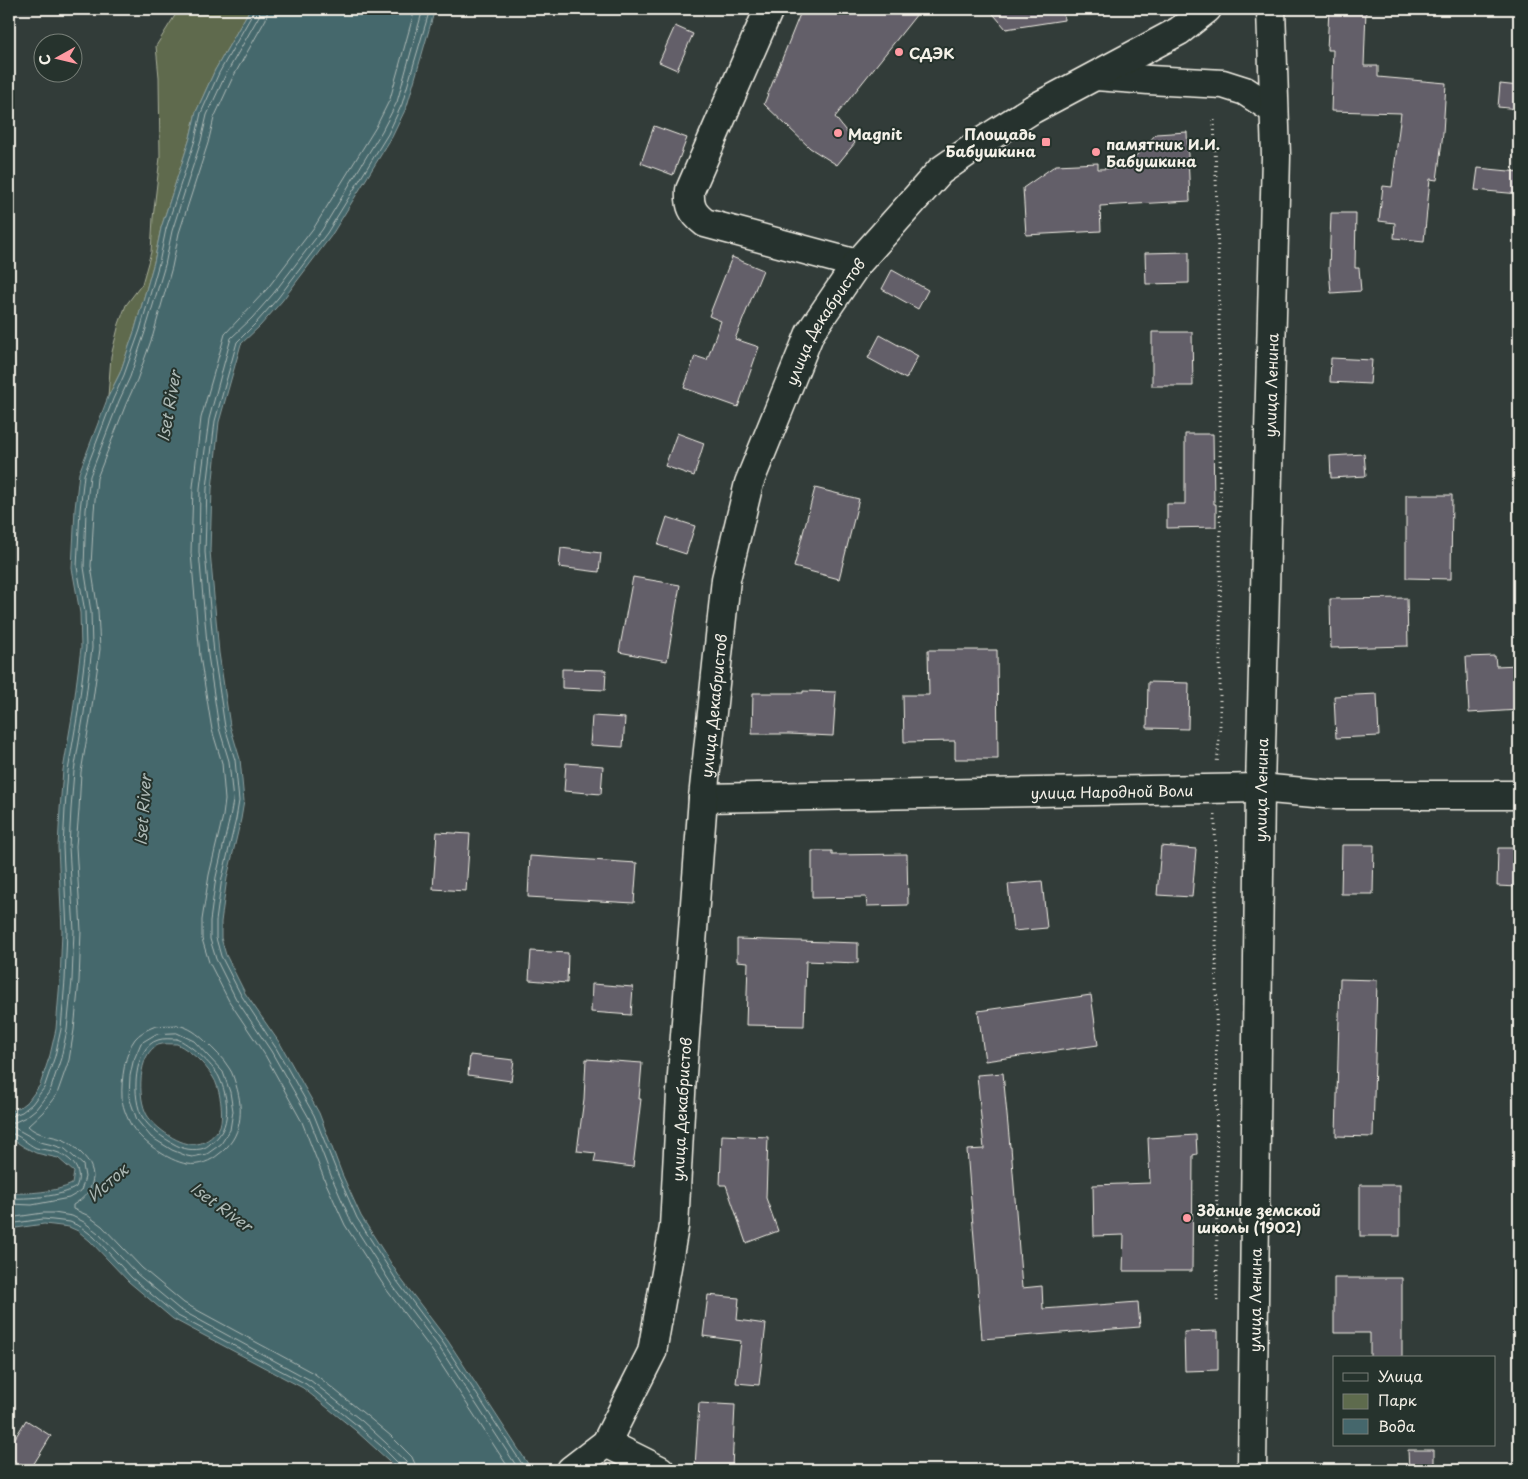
<svg xmlns="http://www.w3.org/2000/svg" width="1528" height="1479" font-family="'Playpen Sans',sans-serif">
<style>
.green{fill:#5e6b4d;stroke:#a9ae9a}
.water{fill:#45676c;stroke:#8b9e9e;fill-rule:evenodd}
.lines{fill:none;stroke-linecap:round;stroke-linejoin:round}
.shore{stroke:#aebab6;stroke-width:1}
.building{fill:#635e69;stroke:#f4f1e8}
.street-casing{stroke:#f4f1e8;stroke-width:31}
.secondary-casing{stroke:#f4f1e8;stroke-width:31}
.path{stroke:#f4f1e8;stroke-width:3;stroke-dasharray:1 4;stroke-linecap:butt}
.street{stroke:#26332d;stroke-width:28}
.secondary{stroke:#26332d;stroke-width:28}
.poi-dot{fill:#ff9aa2;stroke:#26332d;stroke-width:2}
.labels{text-anchor:middle;dominant-baseline:central;stroke-width:4;stroke-linejoin:round;paint-order:stroke}
.poi-label{font-size:15px;font-weight:bold;fill:#f4f1e8;stroke:#26332d;text-anchor:start}
.street-label{font-size:15px;fill:#f4f1e8;stroke:#26332d}
.water-label{font-size:16px;font-style:italic;fill:#aebab6;stroke:#26332d}
</style>
<rect width="100%" height="100%" fill="#323c39"/>
<filter id="ink" filterUnits="userSpaceOnUse"><feTurbulence type="fractalNoise" baseFrequency=".02" numOctaves="2"/><feDisplacementMap in="SourceGraphic" scale="10" xChannelSelector="R" yChannelSelector="G"/><feConvolveMatrix kernelMatrix="1 2 1 2 8 2 1 2 1" color-interpolation-filters="sRGB"/></filter>
<g filter="url(#ink)">
<polygon class="green" points="179,9 250,9 215,70 196,112 190,138 161,228 154,262 135,329 120,373 108,397 111,356 119,324 126,305 142,284 151,252 153,218 160,157 159,77 156,46"/>
<path class="water" d="M250 9H435L407 106 392 137 331 236 282 301 260 326 241 344 219 422 212 489 210 551 219 653 230 726 240 759 244 801 241 819 227 878 221 922V938L226 955 245 993 281 1045 319 1113 342 1174 361 1216 401 1279 448 1341 532 1470H399L355 1430 303 1388 173 1319 129 1282 90 1241 78 1231 69 1227 53 1225 44 1224 9 1229V1193C26 1194 57 1192 72 1184L74 1172 58 1158 36 1153 24 1147 12 1139 9 1138V1112L20 1107 29 1100 40 1085 50 1055 56 1029 60 980 62 931 58 847 60 809 63 770 73 711 81 648 80 613 72 568 75 509 79 473 108 397 120 373 135 329 154 262 161 228 190 138 196 112 215 70ZM177 1044C191 1051 205 1064 213 1077 220 1087 224 1115 220 1126 216 1135 206 1143 197 1144 181 1147 155 1128 147 1115 137 1098 138 1053 158 1045 163 1043 171 1044 177 1044Z"/>
<g class="lines">
<g class="shore">
<path d="M268 9 266 19 232 79 214 118 208 143 179 233 172 267 153 335 137 380 126 404 97 478 94 511 91 566 98 611 100 649 91 714 81 772 79 810 76 846 81 931 79 981 74 1030 69 1060 57 1094 43 1112 28 1126C38 1136 51 1135 64 1140 71 1143 77 1149 82 1154 89 1161 93 1168 93 1178 91 1192 84 1198 73 1205V1209L87 1215 102 1226 142 1268 184 1303 315 1374 367 1416 391 1436 412 1457 415 1464V1470"/>
<polyline points="415,9 390,99 376,127 315,226 267,289 225,334 201,418 193,487 191,553 200,656 212,730 222,763 225,800 223,816 209,875 202,920 202,939 209,962 229,1001 265,1055 302,1122 325,1181 345,1225 386,1289 433,1352 510,1470"/>
<polyline points="423,9 397,102 382,131 322,230 273,294 252,318 231,338 209,419 200,488 199,552 208,655 219,728 229,761 233,801 230,817 216,877 210,921 210,939 216,959 236,999 271,1051 309,1118 332,1178 351,1221 392,1285 439,1347 519,1470"/>
<polyline points="430,9 402,104 388,134 327,233 278,298 256,323 237,342 215,421 207,488 205,552 214,654 225,727 235,760 239,801 236,819 222,878 216,921 216,938 221,956 241,995 276,1048 314,1115 338,1175 357,1218 397,1281 444,1344 526,1470"/>
<path d="M177 1025C189 1027 198 1034 206 1042 214 1050 223 1058 229 1068 233 1073 234 1080 236 1085 244 1110 242 1138 219 1154 211 1161 199 1166 187 1164 168 1161 139 1140 130 1123 126 1115 122 1105 122 1097 121 1080 125 1052 135 1039 139 1034 146 1030 151 1028 159 1024 169 1026 177 1025Z"/>
<polygon points="177,1033 194,1041 223,1072 230,1092 233,1111 230,1130 221,1144 207,1154 192,1157 187,1156 172,1150 151,1137 137,1120 129,1097 130,1076 133,1062 141,1043 156,1034"/>
<path d="M177 1039C189 1043 213 1065 219 1077 229 1098 232 1129 211 1143 208 1146 205 1148 201 1149 188 1151 180 1148 169 1141 159 1135 150 1128 143 1118 131 1100 133 1047 158 1040 163 1038 171 1039 177 1039Z"/>
<polyline points="9,1117 22,1112 32,1104 44,1088 55,1056 61,1029 65,980 67,931 63,847 65,809 68,771 78,712 86,648 85,612 77,567 80,510 84,475 113,399 124,375 140,330 159,263 166,229 195,140 201,113 219,73 253,13 254,9"/>
<path d="M9 1133C19 1134 27 1144 36 1148 44 1150 52 1150 59 1153 74 1160 83 1172 76 1187 62 1197 26 1199 9 1198"/>
<polyline points="9,1204 32,1205 69,1198 81,1191 85,1177 83,1165 65,1149 53,1145 40,1142 13,1127 12,1125 13,1123 26,1117 36,1109 50,1091 61,1058 67,1030 72,980 74,931 69,847 71,809 74,771 84,713 92,648 91,612 84,567 86,510 90,476 119,401 130,377 145,332 165,265 172,231 201,141 207,115 225,76 259,16 260,9"/>
<polyline points="9,1218 43,1213 54,1213 72,1216 84,1222 98,1233 137,1274 179,1309 310,1380 362,1421 385,1442 406,1462 408,1470"/>
<polyline points="9,1224 43,1219 53,1220 70,1222 81,1227 94,1237 132,1278 176,1315 306,1384 358,1426 381,1446 400,1465 402,1470"/>
</g>
</g>
<g class="building">
<polygon points="802,9 921,9 835,117 855,143 837,165 810,148 764,104"/>
<polygon points="989,9 1063,9 1064,20 1006,29"/>
<polygon points="1329,9 1366,9 1364,66 1378,66 1378,77 1446,83 1443,133 1437,180 1430,179 1424,241 1394,238 1395,223 1379,221 1383,186 1392,187 1401,113 1331,111 1333,50 1327,50"/>
<polygon points="675,26 693,34 677,70 659,62"/>
<polygon points="1500,84 1519,86 1519,109 1498,107"/>
<polygon points="654,126 687,138 673,175 641,163"/>
<polygon points="1187,132 1190,201 1100,206 1101,231 1026,235 1023,188 1056,165 1098,163 1098,169 1125,168 1156,134"/>
<polygon points="1478,168 1519,172 1519,194 1475,190"/>
<polygon points="1331,213 1356,213 1355,268 1359,268 1361,291 1331,293 1329,269"/>
<polygon points="1189,252 1189,283 1146,284 1145,253"/>
<polygon points="732,257 763,270 735,339 759,347 738,407 684,388 695,356 707,360 721,321 709,316"/>
<polygon points="892,270 928,290 918,309 882,289"/>
<polygon points="1152,332 1192,332 1193,386 1152,386"/>
<polygon points="880,335 918,356 906,379 868,358"/>
<polygon points="1331,358 1372,360 1370,384 1330,382"/>
<polygon points="677,433 704,443 694,476 665,466"/>
<polygon points="1185,434 1213,434 1214,504 1216,504 1216,527 1167,528 1167,504 1185,504"/>
<polygon points="1364,454 1366,476 1331,478 1330,456"/>
<polygon points="815,488 859,499 839,579 794,567"/>
<polygon points="1406,495 1452,495 1451,579 1406,578"/>
<polygon points="667,517 695,526 686,554 658,545"/>
<polygon points="561,548 601,553 599,572 559,567"/>
<polygon points="633,577 680,585 667,661 619,652"/>
<polygon points="1407,598 1408,646 1331,648 1330,599"/>
<polygon points="928,650 997,650 998,759 955,759 955,741 904,742 903,695 929,695"/>
<polygon points="1495,656 1496,666 1519,665 1519,710 1469,713 1466,657"/>
<polygon points="562,669 606,670 605,690 562,688"/>
<polygon points="1148,682 1189,683 1188,729 1147,728"/>
<polygon points="803,691 836,692 833,736 789,734 752,734 753,693 803,693"/>
<polygon points="1377,694 1379,736 1336,738 1334,696"/>
<polygon points="592,716 625,718 623,747 590,745"/>
<polygon points="566,763 603,766 601,794 564,791"/>
<polygon points="437,832 470,834 466,891 433,889"/>
<polygon points="1342,845 1374,845 1373,894 1341,894"/>
<polygon points="1161,846 1196,849 1192,897 1157,895"/>
<polygon points="1498,848 1519,848 1519,887 1497,886"/>
<polygon points="812,851 832,851 832,855 907,854 908,905 867,906 866,897 812,898"/>
<polygon points="530,856 637,863 634,903 528,897"/>
<polygon points="1042,881 1047,928 1013,931 1008,884"/>
<polygon points="737,939 858,943 858,963 806,961 804,1026 746,1025 748,962 737,961"/>
<polygon points="531,951 568,953 567,983 529,980"/>
<polygon points="1340,979 1377,980 1373,1137 1336,1136"/>
<polygon points="592,984 633,987 631,1015 591,1012"/>
<polygon points="1091,995 1098,1045 985,1061 978,1011"/>
<polygon points="470,1055 514,1060 511,1081 468,1075"/>
<polygon points="586,1059 642,1063 639,1099 641,1099 633,1167 594,1162 596,1153 577,1151 584,1099"/>
<polygon points="1003,1073 1010,1147 1011,1147 1022,1288 1042,1286 1043,1309 1138,1302 1140,1327 982,1339 967,1150 984,1149 977,1075"/>
<polygon points="722,1135 768,1137 766,1198 778,1231 746,1243 726,1185 720,1185"/>
<polygon points="1196,1135 1197,1154 1193,1155 1192,1271 1123,1271 1124,1235 1094,1236 1093,1185 1150,1183 1148,1138"/>
<rect x="1360" y="1185" width="40" height="51"/>
<polygon points="1334,1278 1402,1278 1402,1358 1370,1358 1370,1333 1334,1333"/>
<polygon points="708,1295 739,1298 737,1320 766,1324 759,1385 736,1383 741,1341 703,1336"/>
<polygon points="1218,1331 1218,1370 1185,1371 1184,1332"/>
<polygon points="699,1403 735,1405 732,1468 695,1467"/>
<polygon points="26,1420 51,1436 30,1470 9,1458 9,1448"/>
<polygon points="1408,1450 1434,1450 1434,1470 1409,1470"/>
</g>
<g class="lines">
<defs>
<g id="street">
<path d="M769 9 690 190C689 206 692 213 705 223L857 264"/>
<path id="s1" d="M703 798 1260 788 1336 795H1519"/>
<polyline points="606,1443 660,1470"/>
</g>
<g id="secondary">
<polyline points="1096,76 1149,80 1223,84 1245,91 1274,110"/>
<path id="s2" d="M571 1470 606 1443 652 1352 674 1227 682 1075 703 798 726 579 749 483 810 333 857 264 940 171 986 139 1033 109 1179 31 1207 9"/>
<path id="s3" d="M1252 1470 1260 788 1276 156 1271 9"/>
</g>
</defs>
<use href="#street" class="street-casing"/>
<use href="#secondary" class="secondary-casing"/>
<g class="path">
<path d="M1214 120C1222 323 1220 526 1220 729L1217 764"/>
<polyline points="1215,815 1216,890 1217,1302"/>
</g>
<use href="#street" class="street"/>
<use href="#secondary" class="secondary"/>
</g>
</g>
<g class="poi-dot">
<circle cx="899" cy="52" r="5"/>
<circle cx="838" cy="133" r="5"/>
<rect x="1041" y="137" width="10" height="10" rx="2.5"/>
<circle cx="1096" cy="152" r="5"/>
<circle cx="1187" cy="1218" r="5"/>
</g>
<g class="labels">
<g class="poi-label">
<text x="909" y="52">СДЭК</text>
<text x="848" y="133">Magnit</text>
<text x="1036" y="133" text-anchor="end">Площадь<tspan x="1036" dy="17">Бабушкина</tspan></text>
<text x="1106" y="143">памятник И.И.<tspan x="1106" dy="17">Бабушкина</tspan></text>
<text x="1197" y="1209">Здание земской<tspan x="1197" dy="17">школы (1902)</tspan></text>
</g>
<g class="street-label">
<text stroke="none"><textPath href="#s2" startOffset="1201">улица Декабристов</textPath></text>
<text stroke="none"><textPath href="#s3" startOffset="1085">улица Ленина</textPath></text>
<text stroke="none"><textPath href="#s2" startOffset="796">улица Декабристов</textPath></text>
<text stroke="none"><textPath href="#s3" startOffset="680">улица Ленина</textPath></text>
<text stroke="none"><textPath href="#s1" startOffset="409">улица Народной Воли</textPath></text>
<text stroke="none"><textPath href="#s2" startOffset="391">улица Декабристов</textPath></text>
<text stroke="none"><textPath href="#s3" startOffset="170">улица Ленина</textPath></text>
</g>
<g class="water-label">
<text transform="translate(168 406) rotate(-80)">Iset River</text>
<text transform="translate(142 810) rotate(-86)">Iset River</text>
<text transform="translate(107 1182) rotate(-41)">Исток</text>
<text transform="translate(222 1206) rotate(36)">Iset River</text>
</g>
</g>
<rect width="1528" height="1479" fill="none" stroke="#26332d" stroke-width="30"/>
<rect x="15" y="15" width="1498" height="1449" fill="none" stroke="#f4f1e8" stroke-width="2" filter="url(#ink)"/>
<rect x="1333" y="1356" width="162" height="90" fill="#26332d" stroke="#787f78"/>
<rect x="1343" y="1373" width="25" height="8" fill="#26332d" stroke="#787f78"/>
<text x="1378" y="1382" font-size="15" fill="#f4f1e8">Улица</text>
<rect x="1343" y="1394" width="25" height="15" fill="#5e6b4d" stroke="#787f78"/>
<text x="1378" y="1406" font-size="15" fill="#f4f1e8">Парк</text>
<rect x="1343" y="1419" width="25" height="15" fill="#45676c" stroke="#787f78"/>
<text x="1378" y="1432" font-size="15" fill="#f4f1e8">Вода</text>
<g transform="translate(58 58) rotate(262)"><circle r="24" fill="#26332d" stroke="#787f78"/>
<path d="M0-4L9 19L0 12L-9 19Z" fill="#ff9aa2"/>
<text y="-8" font-size="14" font-weight="bold" text-anchor="middle" fill="#f4f1e8">С</text>
</g>
</svg>
